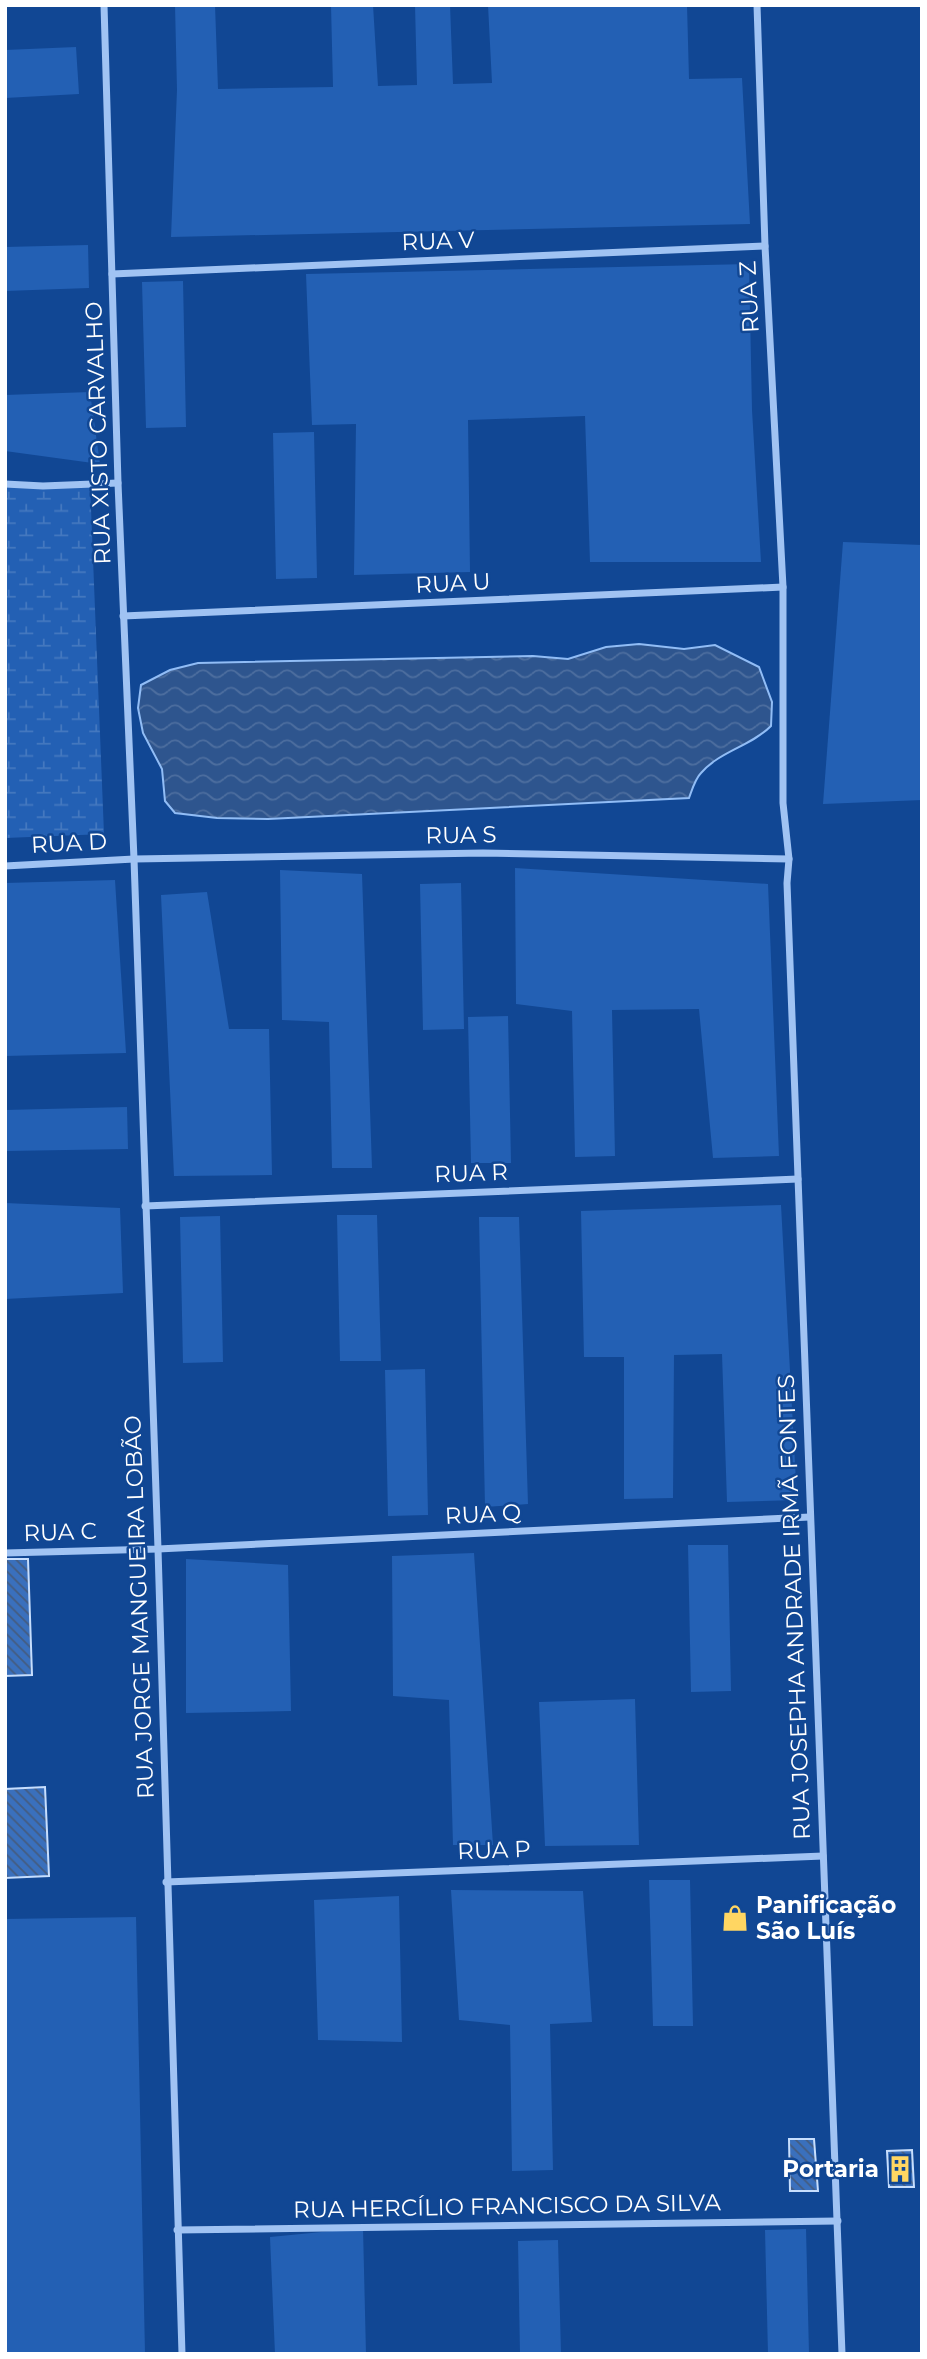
<svg xmlns="http://www.w3.org/2000/svg" width="927" height="2359" font-family="Montserrat,sans-serif">
<style>
.green{fill:#2360b4}
.wetland{fill:url(#wetland-marsh)}
.water{fill:url(#water-waves);stroke:#91bdf6;stroke-width:2}
.building{fill:url(#building-back-hatch);stroke:#c7defd;stroke-width:2}
.lines{fill:none;stroke-linecap:round;stroke-linejoin:round}
.minor{stroke:#a0c3f3;stroke-width:7}
.labels{text-anchor:middle;dominant-baseline:central;stroke-width:5;stroke-linejoin:round;paint-order:stroke}
.street-label{font-size:23px;fill:#fff;stroke:#114794}
.poi-label{font-size:23px;font-weight:bold;fill:#fff;stroke:#114794;text-anchor:start}
</style>
<defs>
<pattern id="wetland-marsh" width="20" height="14" patternUnits="userSpaceOnUse" patternTransform="scale(1.75)"><rect width="20" height="14" fill="#2360b4"/><path d="M1 5h8M5 5V1M11 12h8M15 12V8" fill="none" stroke="#4478bf"/></pattern>
<pattern id="water-waves" width="16" height="10" patternUnits="userSpaceOnUse" patternTransform="scale(1.75)"><rect width="16" height="10" fill="#2e558e"/><path d="M0 5q4-4 8 0t8 0" fill="none" stroke="#4d6e9f"/></pattern>
<pattern id="building-back-hatch" width="6" height="6" patternUnits="userSpaceOnUse" patternTransform="scale(1.75)"><rect width="6" height="6" fill="#3a70bd"/><path d="M-1 5l2 2M0 0l6 6M5-1l2 2" fill="none" stroke="#445c7f"/></pattern>
</defs>
<rect width="100%" height="100%" fill="#114794"/>
<g class="green">
<polygon points="175,5 215,5 218,89 333,87 331,5 373,5 378,86 417,85 415,5 450,5 453,84 492,83 488,5 687,5 689,79 742,78 750,224 171,237 177,90"/>
<polygon points="76,47 79,94 5,98 5,50"/>
<polygon points="88,245 89,288 5,291 5,247"/>
<polygon points="749,264 752,410 761,562 590,562 585,416 468,420 470,572 354,575 356,424 312,425 306,274"/>
<polygon points="183,281 186,427 146,428 142,282"/>
<polygon points="90,392 100,464 5,451 5,395"/>
<polygon points="314,432 317,578 276,579 273,433"/>
<polygon points="843,542 922,545 922,800 823,804"/>
<polygon points="515,868 768,884 779,1156 713,1158 699,1009 612,1010 615,1156 575,1157 572,1011 516,1004"/>
<polygon points="280,870 362,874 372,1168 332,1168 329,1022 282,1020"/>
<polygon points="115,880 126,1053 5,1056 5,883"/>
<polygon points="461,883 464,1029 423,1030 420,884"/>
<polygon points="207,892 229,1029 269,1029 272,1175 174,1176 161,895"/>
<polygon points="508,1016 511,1163 471,1163 468,1017"/>
<polygon points="127,1107 128,1149 5,1151 5,1110"/>
<polygon points="5,1203 120,1208 123,1293 5,1299"/>
<polygon points="781,1205 797,1500 727,1502 722,1354 674,1355 673,1498 624,1499 624,1357 584,1357 581,1211"/>
<polygon points="337,1215 377,1215 381,1361 340,1361"/>
<polygon points="220,1216 223,1362 183,1363 180,1217"/>
<polygon points="479,1217 519,1217 528,1504 485,1507"/>
<polygon points="425,1369 428,1515 388,1516 385,1370"/>
<polygon points="688,1545 728,1545 731,1691 691,1692"/>
<polygon points="474,1553 493,1845 453,1845 449,1700 393,1696 392,1556"/>
<polygon points="186,1559 288,1565 291,1711 186,1713"/>
<polygon points="635,1699 639,1845 545,1846 539,1702"/>
<polygon points="649,1880 690,1880 693,2026 653,2026"/>
<polygon points="451,1890 583,1891 592,2022 550,2024 553,2170 512,2171 510,2025 459,2020"/>
<polygon points="399,1896 402,2042 318,2040 314,1900"/>
<polygon points="136,1917 145,2354 5,2354 5,1919"/>
<polygon points="363,2228 366,2354 275,2354 270,2237"/>
<polygon points="806,2229 809,2354 768,2354 765,2230"/>
<polygon points="558,2240 561,2354 520,2354 518,2241"/>
</g>
<polygon class="wetland" points="5,484 90,484 104,834 5,838"/>
<path class="water" d="M639 644 684 649 715 645 759 667 772 702 771 726C751 746 720 751 701 773 695 779 692 790 689 798L268 819 217 818 175 813 165 801 162 769 143 733 138 708 141 685 170 670 198 663 533 656 568 659 606 647Z"/>
<g class="building">
<polygon points="5,1559 28,1559 32,1675 5,1676"/>
<polygon points="45,1787 49,1876 5,1878 5,1789"/>
<polygon points="789,2139 814,2139 818,2191 790,2191"/>
<polygon points="912,2150 914,2187 889,2187 887,2151"/>
</g>
<g class="lines">
<g class="minor">
<polyline points="104,5 118,483 134,859 158,1549 182,2354"/>
<polyline points="757,5 765,246 783,587 783,803 789,859 787,883 842,2354"/>
<polyline points="112,274 765,246"/>
<polyline points="5,484 43,486 118,483"/>
<polyline points="123,616 783,587"/>
<polyline points="5,866 134,859 483,853 789,859"/>
<polyline points="145,1206 798,1179"/>
<polyline points="5,1553 158,1549 810,1517"/>
<polyline points="166,1882 823,1856"/>
<polyline points="177,2230 838,2221"/>
</g>
</g>
<defs>
<symbol id="shop-bare" viewBox="-9 -9 18 18"><path d="M-5-2.5h2.3a2.7 3.5 0 0 1 5.4 0H5L5.5 6h-11ZM-1.5-2.5h3a1.5 2.3 0 0 0-3 0Z" fill="#ffd662" stroke="#114794" stroke-width="2.5" paint-order="stroke"/></symbol>
<symbol id="building-bare" viewBox="-9 -9 18 18"><path d="M-4-6H4V6H1V3H-1V6H-4ZM-2.5-4.3h1.7v1.8h-1.7ZM.8-4.3h1.7v1.8H.8ZM-2.5-1h1.7V.8h-1.7ZM.8-1h1.7V.8H.8Z" fill="#ffd662" stroke="#114794" stroke-width="2.5" paint-order="stroke"/></symbol>
</defs>
<g fill-rule="evenodd">
<use href="#shop-bare" x="716" y="1899" width="38" height="38"/>
<use href="#building-bare" x="881" y="2150" width="38" height="38"/>
</g>
<g class="labels">
<g class="street-label">
<text transform="translate(438 241) rotate(-2)">RUA V</text>
<text transform="translate(749 297) rotate(-93)">RUA Z</text>
<text transform="translate(98 433) rotate(-92)">RUA XISTO CARVALHO</text>
<text transform="translate(453 583) rotate(-3)">RUA U</text>
<text transform="translate(461 835) rotate(-1)">RUA S</text>
<text transform="translate(69 843) rotate(-3)">RUA D</text>
<text transform="translate(471 1173) rotate(-2)">RUA R</text>
<text transform="translate(483 1514) rotate(-3)">RUA Q</text>
<text transform="translate(60 1532) rotate(-2)">RUA C</text>
<text transform="translate(139 1607) rotate(-92)">RUA JORGE MANGUEIRA LOBÃO</text>
<text transform="translate(794 1607) rotate(-92)">RUA JOSEPHA ANDRADE IRMÃ FONTES</text>
<text transform="translate(494 1850) rotate(-2)">RUA P</text>
<text transform="translate(507 2206) rotate(-1)">RUA HERCÍLIO FRANCISCO DA SILVA</text>
</g>
<g class="poi-label">
<text x="756" y="1905">Panificação<tspan x="756" dy="26">São Luís</tspan></text>
<text x="879" y="2169" text-anchor="end">Portaria</text>
</g>
</g>
<rect width="927" height="2359" fill="none" stroke="#ffffff" stroke-width="14"/>
</svg>
